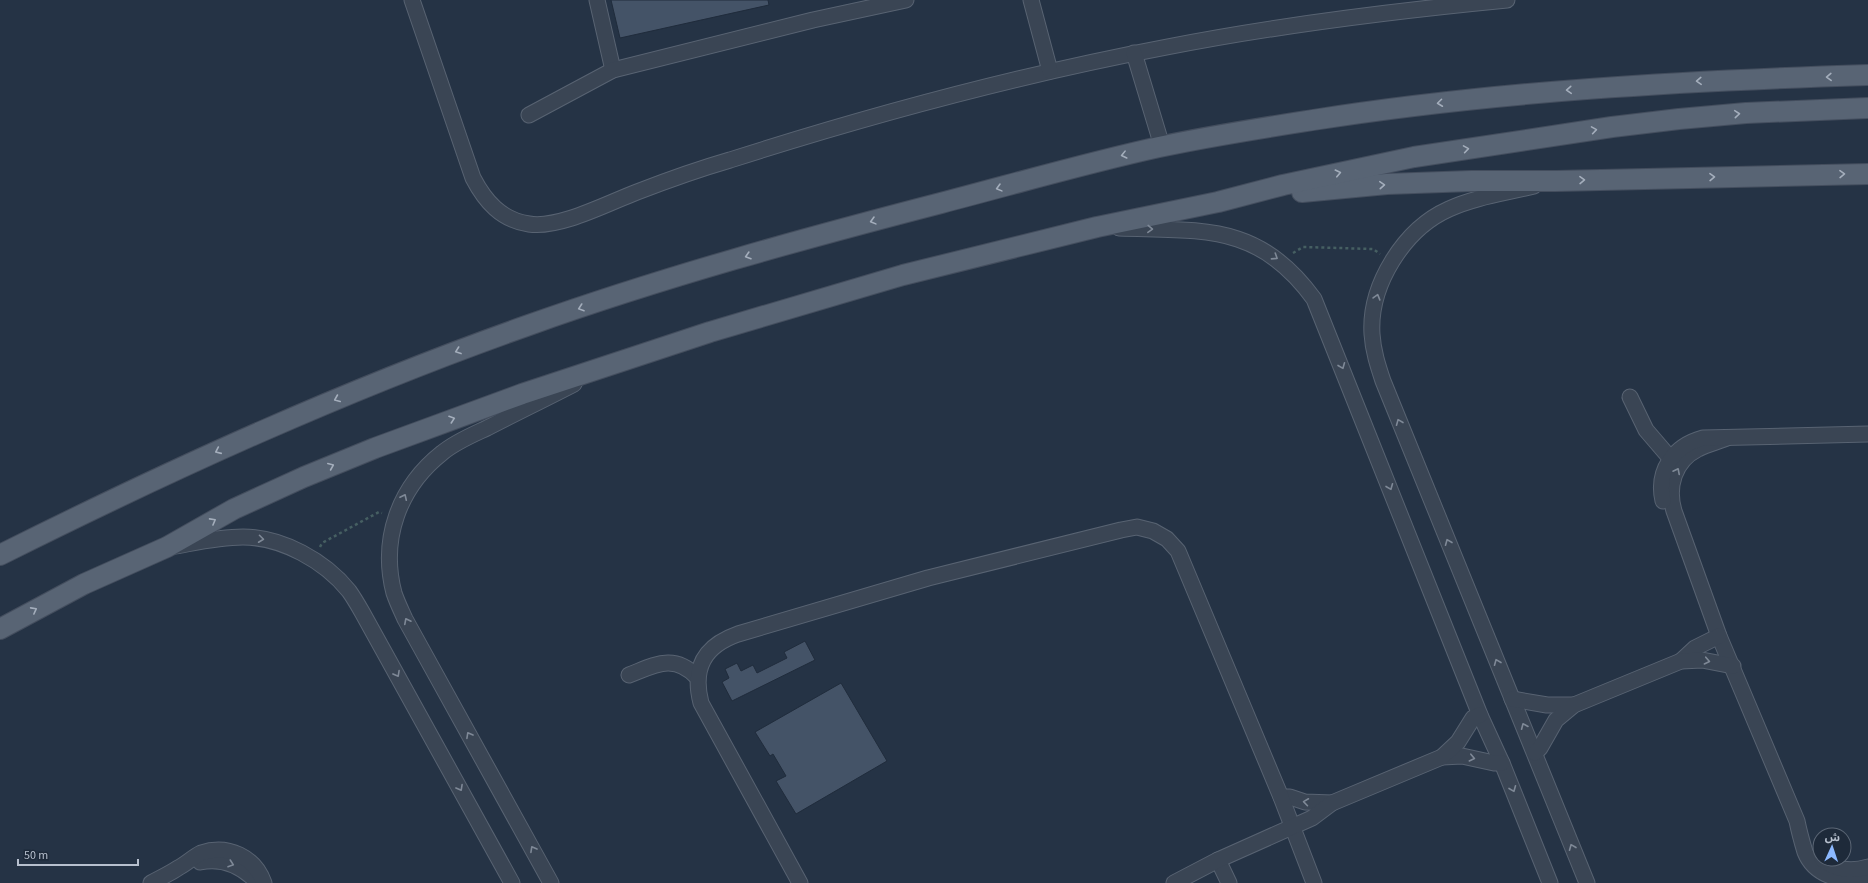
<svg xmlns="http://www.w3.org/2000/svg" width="1868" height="883" font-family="'Source Sans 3','Noto Sans Arabic',sans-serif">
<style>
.building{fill:#445367;stroke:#202c3c}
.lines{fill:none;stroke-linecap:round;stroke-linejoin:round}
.minor-casing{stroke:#586372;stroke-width:17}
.major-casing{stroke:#444e5e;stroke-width:22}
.path{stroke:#465f62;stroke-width:2.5;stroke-dasharray:3 3;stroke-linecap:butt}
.minor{stroke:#3a4554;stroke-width:15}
.major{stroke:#586474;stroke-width:20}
.oneway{stroke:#a4aebc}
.oneway2{stroke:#7f8997}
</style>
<rect width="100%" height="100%" fill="#253345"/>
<g class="building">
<polygon points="611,0 768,0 769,5 620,38"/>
<polygon points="805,641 815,660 732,701 722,682 729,678 725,669 737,663 741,671 753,665 757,673 787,658 784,652"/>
<polygon points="841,683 887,761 796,814 776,781 786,776 773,754 770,756 755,732"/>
</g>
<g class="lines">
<defs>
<g id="minor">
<path d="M412 0 473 178C485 201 501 220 529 224 559 229 608 203 637 192 668 180 699 169 730 160 874 114 1019 75 1167 47 1279 25 1393 11 1507 0"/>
<polyline points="597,0 613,70"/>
<polyline points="1031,0 1050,71"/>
<polyline points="1134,53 1162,146"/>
<polyline points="529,115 613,70 813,20 906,0"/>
<path d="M1534 186C1506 193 1475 197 1449 209 1404 229 1369 285 1372 334 1373 351 1378 366 1383 381L1587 883"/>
<path d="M1119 228C1204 231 1259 223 1314 299L1480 715 1502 763 1550 883"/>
<polyline points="1630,397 1646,430 1670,458"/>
<path d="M1727 438C1718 442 1707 444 1698 449 1674 461 1667 487 1674 511L1719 636 1797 821C1799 831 1802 842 1805 852 1815 877 1844 883 1868 878"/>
<path d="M1663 501C1656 470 1674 446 1703 438L1868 434"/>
<path d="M176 546C198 542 220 537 243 537 282 537 325 561 349 591 354 598 358 605 362 612L512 883"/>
<polyline points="1681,661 1695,648 1719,636"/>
<path d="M629 675C655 665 674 653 697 677"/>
<polyline points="1512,699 1547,705 1574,705"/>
<polyline points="1535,753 1540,748 1556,720 1574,705 1681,661 1702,660 1733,666"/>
<polyline points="1442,757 1462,756 1494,763 1502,763"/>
<polyline points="1281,797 1290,797 1305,802 1332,803"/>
<path d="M1822 859C1835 870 1852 872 1868 867"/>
<polyline points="1218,860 1229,883"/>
<path d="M200 862C223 857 242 866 258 883"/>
<path d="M151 883C160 878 169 874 178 868 186 864 193 857 201 853 228 844 255 857 264 883"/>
<path d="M551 883 405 619C401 610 397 602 394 593 380 539 399 487 442 453 455 442 472 435 487 428 516 413 545 399 574 384"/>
<path d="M800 883 701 703C692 668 704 646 738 634L928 578 1121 530 1137 527 1153 531 1167 539 1178 551 1281 797 1314 883"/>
<polyline points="1174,883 1218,860 1312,818 1332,803 1442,757 1458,742 1473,718 1480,715"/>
</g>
<g id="major">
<polyline points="1302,192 1387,184 1471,181 1556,181 1868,174"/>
<path d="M0 555C172 469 347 389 529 325 664 277 802 239 941 203 1014 184 1086 163 1159 147 1210 136 1262 128 1313 120 1497 91 1682 81 1868 75"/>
<polyline points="0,629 84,584 167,547 234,509 304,477 375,448 522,394 710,332 903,275 1097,227 1218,202 1283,185 1414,157 1612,127 1679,119 1746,113 1868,108"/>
</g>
</defs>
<use href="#minor" class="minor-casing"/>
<use href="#major" class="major-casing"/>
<g class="path">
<polyline points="1293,253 1303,247 1373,249 1380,254"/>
<polyline points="320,547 322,543 379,512 382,513"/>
</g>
<use href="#minor" class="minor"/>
<use href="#major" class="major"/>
</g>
<defs><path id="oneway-chevron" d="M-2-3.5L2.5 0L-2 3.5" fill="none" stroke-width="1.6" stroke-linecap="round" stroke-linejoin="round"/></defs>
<g class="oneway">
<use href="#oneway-chevron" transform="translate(1829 77) rotate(178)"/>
<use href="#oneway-chevron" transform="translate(1699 81) rotate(177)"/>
<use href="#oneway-chevron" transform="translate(1569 90) rotate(176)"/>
<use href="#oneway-chevron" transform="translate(1440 103) rotate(173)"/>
<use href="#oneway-chevron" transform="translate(1737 114) rotate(-5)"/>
<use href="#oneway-chevron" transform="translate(1594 130) rotate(-9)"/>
<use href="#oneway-chevron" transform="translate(1466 149) rotate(-9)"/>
<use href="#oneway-chevron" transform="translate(1124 155) rotate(166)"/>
<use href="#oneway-chevron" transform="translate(1338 173) rotate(-13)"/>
<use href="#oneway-chevron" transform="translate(1842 174) rotate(-1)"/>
<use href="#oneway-chevron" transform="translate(1712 177) rotate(-1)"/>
<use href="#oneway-chevron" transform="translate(1582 180) rotate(-1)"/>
<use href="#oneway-chevron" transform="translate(1382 185) rotate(-4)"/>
<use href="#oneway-chevron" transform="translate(999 188) rotate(165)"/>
<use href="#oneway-chevron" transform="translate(873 221) rotate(165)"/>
<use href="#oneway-chevron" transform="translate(748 256) rotate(163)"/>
<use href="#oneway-chevron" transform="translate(581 308) rotate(161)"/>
<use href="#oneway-chevron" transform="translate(458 351) rotate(160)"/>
<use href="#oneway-chevron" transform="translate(337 399) rotate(157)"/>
<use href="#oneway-chevron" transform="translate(452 419) rotate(-19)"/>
<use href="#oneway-chevron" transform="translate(218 451) rotate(156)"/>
<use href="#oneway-chevron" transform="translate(331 466) rotate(-23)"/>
<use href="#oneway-chevron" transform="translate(213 521) rotate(-29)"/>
<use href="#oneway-chevron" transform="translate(34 610) rotate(-28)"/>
</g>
<g class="oneway2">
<use href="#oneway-chevron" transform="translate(1150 229) rotate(2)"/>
<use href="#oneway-chevron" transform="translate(1275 257) rotate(33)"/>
<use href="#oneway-chevron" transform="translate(1377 297) rotate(-74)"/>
<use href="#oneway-chevron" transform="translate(1342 366) rotate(68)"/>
<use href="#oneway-chevron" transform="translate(1399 422) rotate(-112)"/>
<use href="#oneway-chevron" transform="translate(1677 471) rotate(-63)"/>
<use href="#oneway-chevron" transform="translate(1390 487) rotate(68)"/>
<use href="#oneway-chevron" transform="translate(404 497) rotate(-65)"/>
<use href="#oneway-chevron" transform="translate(261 539) rotate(7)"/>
<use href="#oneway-chevron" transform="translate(1448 542) rotate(-112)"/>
<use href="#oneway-chevron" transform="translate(407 621) rotate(-117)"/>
<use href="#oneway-chevron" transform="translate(1707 661) rotate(12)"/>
<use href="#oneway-chevron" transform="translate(1497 662) rotate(-112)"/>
<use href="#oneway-chevron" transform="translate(397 674) rotate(61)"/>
<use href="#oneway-chevron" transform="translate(1524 726) rotate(-113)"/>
<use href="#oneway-chevron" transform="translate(469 735) rotate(-119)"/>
<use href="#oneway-chevron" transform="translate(1472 758) rotate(13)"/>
<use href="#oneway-chevron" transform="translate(460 788) rotate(61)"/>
<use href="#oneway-chevron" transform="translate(1513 789) rotate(68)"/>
<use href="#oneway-chevron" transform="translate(1306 802) rotate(-172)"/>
<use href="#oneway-chevron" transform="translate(1572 847) rotate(-112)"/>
<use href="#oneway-chevron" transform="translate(533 849) rotate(-119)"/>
<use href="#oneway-chevron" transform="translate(231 864) rotate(19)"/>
</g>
<g transform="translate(1832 847) rotate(3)"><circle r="19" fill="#1e2a3a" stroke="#5b6675"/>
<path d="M0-3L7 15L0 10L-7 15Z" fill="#8bb8ff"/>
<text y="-6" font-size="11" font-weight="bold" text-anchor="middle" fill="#b7c0ce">ش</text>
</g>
<path d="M18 859v6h120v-6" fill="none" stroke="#b7c0ce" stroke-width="2"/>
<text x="24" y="859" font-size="12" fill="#b7c0ce" stroke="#1e2a3a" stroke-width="3" paint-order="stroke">50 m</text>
</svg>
